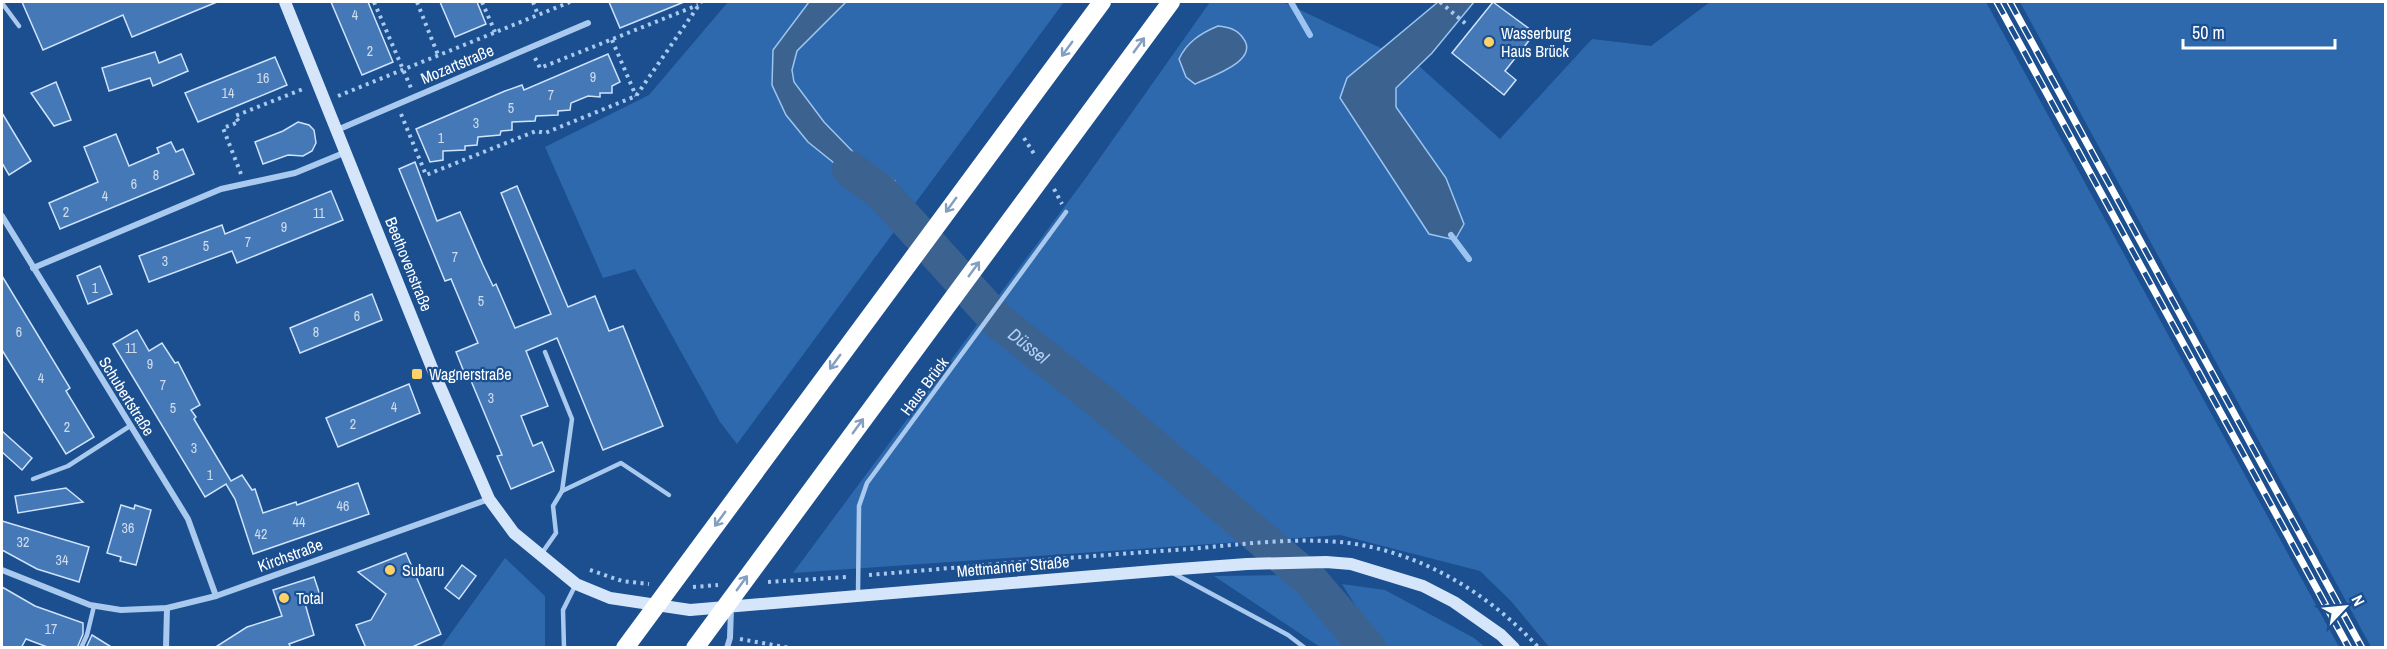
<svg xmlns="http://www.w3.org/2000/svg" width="2387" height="649" font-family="'Archivo Narrow',sans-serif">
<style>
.green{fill:#2e69ad}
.water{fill:#3c6290;stroke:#9cc4f0;stroke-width:1.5}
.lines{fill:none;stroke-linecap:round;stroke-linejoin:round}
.stream{stroke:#9cc4f0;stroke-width:6}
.river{stroke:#3c6290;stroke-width:36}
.building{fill:#4478b7;stroke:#cfe3fa;stroke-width:1.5}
.path{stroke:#a9c9ee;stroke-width:4;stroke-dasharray:3 4.5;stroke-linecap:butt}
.service{stroke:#a9c9ee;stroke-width:4.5}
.minor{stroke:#a9c9ee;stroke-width:6}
.secondary{stroke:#d6e6fa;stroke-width:12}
.rail-casing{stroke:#fff;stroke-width:7}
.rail{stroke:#1b4f8f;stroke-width:4.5;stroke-dasharray:14;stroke-linecap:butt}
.motorway-bridge{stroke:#fff;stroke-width:18}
.oneway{stroke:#829ec1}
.poi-dot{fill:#ffd166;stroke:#1b4f8f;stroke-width:2}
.labels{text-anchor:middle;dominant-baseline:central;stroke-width:4.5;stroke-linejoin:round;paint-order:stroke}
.number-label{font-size:14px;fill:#d0dded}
.poi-label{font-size:16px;fill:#fff;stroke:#1b4f8f;text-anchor:start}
.street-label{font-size:16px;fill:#fff;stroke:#1b4f8f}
.water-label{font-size:18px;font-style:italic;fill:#b5d3f5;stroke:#1b4f8f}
</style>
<rect width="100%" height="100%" fill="#1b4f8f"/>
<g class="green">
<polygon points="728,2 1064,2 737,444 720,422 635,269 603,278 545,147 649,95"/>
<polygon points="1210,2 1283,2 1419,66 1500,139 1592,39 1651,46 1710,2 1986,2 2339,647 1549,647 1511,601 1480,571 1340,535 793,573 1085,179"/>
<polygon points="2020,2 2385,2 2385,647 2371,647"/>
<polygon points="505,558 545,596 545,647 441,647"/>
<polygon points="1290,575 1351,647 1320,647 1214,576"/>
<polygon points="1342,584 1385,590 1474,638 1485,647 1381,647"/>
</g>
<g class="water">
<polygon points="809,2 846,2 797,51 792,70 794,82 824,122 856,155 895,181 885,204 808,142 786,115 772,85 773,50"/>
<polygon points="1438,2 1474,2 1432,53 1396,88 1396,107 1446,178 1464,224 1455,240 1429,234 1340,98 1347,78"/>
<path d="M1218 26C1228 27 1237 29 1243 38 1261 61 1209 77 1195 84L1186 77 1179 59C1187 42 1201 33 1218 26Z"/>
</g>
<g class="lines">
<g class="stream">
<polyline points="1291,2 1310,35"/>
<polyline points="1451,235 1469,259"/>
</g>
<path class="river" id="s1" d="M850 169 882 193 998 321 1100 401 1310 580 1368 648"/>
</g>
<g class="building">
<polygon points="22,2 217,2 132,37 123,15 43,50"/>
<polygon points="331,2 368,2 393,62 362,75"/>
<polygon points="440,2 477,2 486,24 455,37"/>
<polygon points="609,2 684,2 620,28"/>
<polygon points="1493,2 1535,33 1505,71 1516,80 1504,95 1452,53"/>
<polygon points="155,52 159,63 181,54 188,71 153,86 150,78 109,91 102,68"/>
<polygon points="608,54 620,82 612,86 612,93 600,93 600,97 588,96 571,103 570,110 558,111 558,115 536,116 535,121 512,122 512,130 501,131 500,135 478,137 477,145 465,146 465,150 443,151 443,160 430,162 416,129 505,91 522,85 524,90"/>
<polygon points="275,57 287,85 198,122 185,93"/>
<polygon points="56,82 71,120 54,126 31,93"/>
<polygon points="2,113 31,161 9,175 2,163"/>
<polygon points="298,122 309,125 314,130 316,143 312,151 303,156 288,155 263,164 255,142 283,131"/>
<polygon points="116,134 129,166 159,153 157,148 171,142 176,152 183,149 194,174 60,229 49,203 98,182 84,147"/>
<polygon points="415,162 437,221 460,212 483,265 493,286 496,284 515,328 551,314 501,193 517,186 568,307 595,296 609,331 623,326 663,426 603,450 557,338 526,351 548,406 521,416 533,446 542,442 554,471 511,489 497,456 502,455 469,376 466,377 456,352 478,343 451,279 445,281 399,169"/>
<polygon points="331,191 343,220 237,263 232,251 149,282 139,256 222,225 225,234"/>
<polygon points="100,266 112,294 88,304 77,276"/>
<polygon points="2,276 70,388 66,391 94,437 66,454 2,350"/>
<polygon points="372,294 382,320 300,353 290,328"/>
<polygon points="137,330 149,351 162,343 175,363 178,362 200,405 191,410 196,417 194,419 231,481 242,475 252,490 255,489 263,513 296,502 297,505 358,483 369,514 253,554 235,499 226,484 205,497 113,344"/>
<polygon points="409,384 420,413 338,447 326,418"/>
<polygon points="2,431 32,458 22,470 2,452"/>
<polygon points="66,488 83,502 18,513 15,496"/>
<polygon points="121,505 134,509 135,505 151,510 136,565 120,561 121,557 107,553"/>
<polygon points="2,521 89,547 79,582 37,569 2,550"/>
<polygon points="406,553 441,634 410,648 366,648 356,625 371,620 386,594 358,572"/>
<polygon points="462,565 476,576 459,599 445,588"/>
<polygon points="314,577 320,595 304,600 314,635 289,644 291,648 214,648 247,627 282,616 273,590"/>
<polygon points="2,587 35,606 83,623 83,634 77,648 50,648 26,639 21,648 2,648"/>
<polygon points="92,635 113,648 86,648"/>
</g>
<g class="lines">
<g class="path">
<polyline points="374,2 411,88"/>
<polyline points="417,2 438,55"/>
<polyline points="482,2 495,32"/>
<polyline points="533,2 538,15"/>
<polyline points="1440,2 1466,24"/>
<polyline points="612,40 636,96"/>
<polyline points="535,58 540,68 698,5"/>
<polyline points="338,96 570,2"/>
<polyline points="401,114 426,175 536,131 545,133 636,96 701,2"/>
<polyline points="1024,138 1036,157"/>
<polyline points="241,174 223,128 239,122 235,116 303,89"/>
<polyline points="1054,189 1062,204"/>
<polyline points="590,570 622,581 649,584"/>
<path d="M869 575C976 566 1083 556 1190 549 1246 544 1316 534 1371 547 1435 561 1494 599 1539 648"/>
<polyline points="768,582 847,577"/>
<polyline points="693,587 718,585"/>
<polyline points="740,639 790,648"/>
</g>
<g class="service">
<polyline points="2,3 19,26"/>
<polyline points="33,479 68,466 130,426"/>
<polyline points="562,491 621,463 669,495"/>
<polyline points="542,553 556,533 553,506 562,491 572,419 545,352"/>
<polyline points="1171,572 1288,635 1305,648"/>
<polyline points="858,595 859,506 867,483 1066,212"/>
<polyline points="81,648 87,635 94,606"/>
<polyline points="564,648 563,610 575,586"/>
</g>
<g class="minor">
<polyline points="337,130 588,23"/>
<polyline points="2,216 188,519 216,596"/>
<polyline points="33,268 221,189 295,173 346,152"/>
<polyline points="2,570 90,605 121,610 167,608 216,596 489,499"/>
<polyline points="166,648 167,608"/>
<polyline points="727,648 730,638 731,608"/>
</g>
<polyline class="secondary" points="285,2 432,368 489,499 514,533 576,584 610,598 690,610 1166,570 1247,564 1326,562 1351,564 1423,586 1454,602 1501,635 1514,648"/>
<defs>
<g id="rail">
<polyline points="1997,2 2349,648"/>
<polyline points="2010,2 2362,648"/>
</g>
</defs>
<use href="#rail" class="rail-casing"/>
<use href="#rail" class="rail"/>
<g class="motorway-bridge">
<polyline points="625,648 1102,2"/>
<polyline points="695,648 1171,2"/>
</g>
</g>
<defs><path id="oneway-shaft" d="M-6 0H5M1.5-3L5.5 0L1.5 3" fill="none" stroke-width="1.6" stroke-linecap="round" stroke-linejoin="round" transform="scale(1.5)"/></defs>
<g class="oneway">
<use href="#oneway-shaft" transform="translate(1139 45) rotate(-54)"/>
<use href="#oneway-shaft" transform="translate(1067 49) rotate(126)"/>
<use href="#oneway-shaft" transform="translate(951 205) rotate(126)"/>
<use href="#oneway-shaft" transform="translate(974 269) rotate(-54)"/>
<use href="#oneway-shaft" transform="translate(835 362) rotate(126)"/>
<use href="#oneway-shaft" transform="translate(858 426) rotate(-54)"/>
<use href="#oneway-shaft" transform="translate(720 519) rotate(126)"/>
<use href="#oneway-shaft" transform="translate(742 583) rotate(-54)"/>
</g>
<g class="poi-dot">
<circle cx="1489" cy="42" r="6"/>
<rect x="411" y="368" width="12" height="12" rx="3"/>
<circle cx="390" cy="570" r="6"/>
<circle cx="284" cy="598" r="6"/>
</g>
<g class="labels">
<g class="number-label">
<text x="355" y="15">4</text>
<text x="370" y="51">2</text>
<text x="593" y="77">9</text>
<text x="263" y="78">16</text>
<text x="228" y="93">14</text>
<text x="551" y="95">7</text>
<text x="511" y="108">5</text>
<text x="476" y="123">3</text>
<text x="441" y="138">1</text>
<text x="156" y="175">8</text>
<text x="134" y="184">6</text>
<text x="105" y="196">4</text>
<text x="66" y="212">2</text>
<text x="319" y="213">11</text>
<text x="284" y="227">9</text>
<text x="248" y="242">7</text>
<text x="206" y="246">5</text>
<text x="455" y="257">7</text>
<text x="165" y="261">3</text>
<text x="95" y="288">1</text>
<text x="481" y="301">5</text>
<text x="357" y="316">6</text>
<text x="19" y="332">6</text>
<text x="316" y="332">8</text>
<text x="131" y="348">11</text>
<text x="150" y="364">9</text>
<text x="41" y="378">4</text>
<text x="163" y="385">7</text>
<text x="491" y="398">3</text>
<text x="394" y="407">4</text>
<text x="173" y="408">5</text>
<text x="353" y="424">2</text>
<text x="67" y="427">2</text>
<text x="194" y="448">3</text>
<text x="210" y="475">1</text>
<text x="343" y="506">46</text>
<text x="299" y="522">44</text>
<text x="128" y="528">36</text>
<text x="261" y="534">42</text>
<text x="23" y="542">32</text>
<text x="62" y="560">34</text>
<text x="51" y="629">17</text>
</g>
<g class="poi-label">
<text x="1501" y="33">Wasserburg<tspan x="1501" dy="18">Haus Brück</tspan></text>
<text x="429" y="374">Wagnerstraße</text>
<text x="402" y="570">Subaru</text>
<text x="296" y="598">Total</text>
</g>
<g class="street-label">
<text transform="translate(457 64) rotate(-23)">Mozartstraße</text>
<text transform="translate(409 264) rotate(68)">Beethovenstraße</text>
<text transform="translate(924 386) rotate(-53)">Haus Brück</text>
<text transform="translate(127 396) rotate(58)">Schubertstraße</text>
<text transform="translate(290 555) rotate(-20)">Kirchstraße</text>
<text transform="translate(1013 566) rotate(-5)">Mettmanner Straße</text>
</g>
<g class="water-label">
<text stroke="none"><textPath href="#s1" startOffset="252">Düssel</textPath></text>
</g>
</g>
<rect width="2387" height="649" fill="none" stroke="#ffffff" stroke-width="6"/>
<g transform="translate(2345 607) rotate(64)" stroke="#1b4f8f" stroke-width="4.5" paint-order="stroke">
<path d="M0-4.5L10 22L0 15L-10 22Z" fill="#ffffff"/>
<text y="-9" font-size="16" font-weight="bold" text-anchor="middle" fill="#ffffff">N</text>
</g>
<path d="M2183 39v9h152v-9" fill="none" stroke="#ffffff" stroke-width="3"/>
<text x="2192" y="39" font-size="18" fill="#ffffff" stroke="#1b4f8f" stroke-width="4.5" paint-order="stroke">50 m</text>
</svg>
